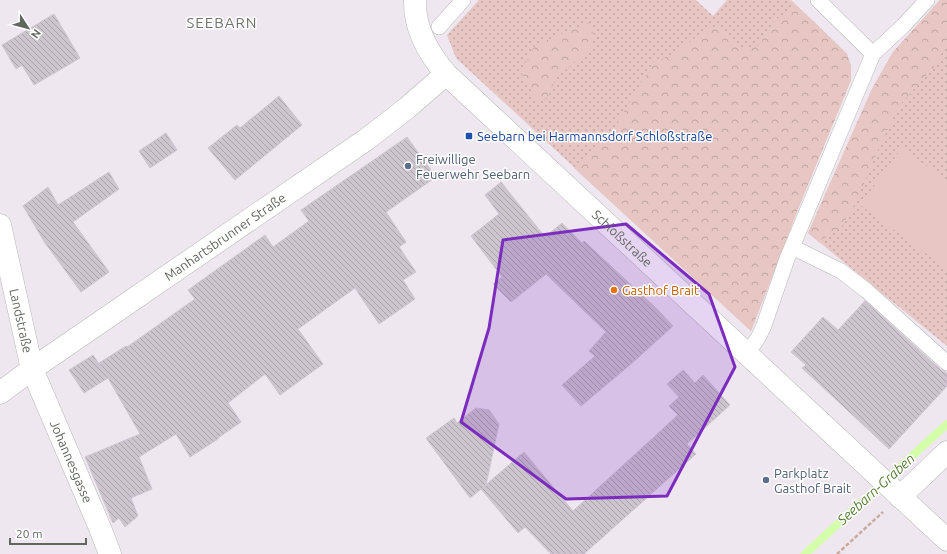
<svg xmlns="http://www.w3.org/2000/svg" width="947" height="554" font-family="Ubuntu,sans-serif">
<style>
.grass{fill:url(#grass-dots)}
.forest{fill:url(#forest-crowns)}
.garden{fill:#e7c6c4}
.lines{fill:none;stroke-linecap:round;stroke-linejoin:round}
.stream{stroke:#d5feaa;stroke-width:8}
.building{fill:url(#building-back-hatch);stroke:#d1c5d5}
.service-casing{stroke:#b4b9b2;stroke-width:16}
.minor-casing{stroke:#b4b9b2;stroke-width:23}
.tertiary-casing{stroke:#b4b9b2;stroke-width:23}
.secondary-casing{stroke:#b6bbb3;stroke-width:23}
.path{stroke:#c8ac9e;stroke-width:2.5;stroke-dasharray:4 2;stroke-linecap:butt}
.service{stroke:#fff;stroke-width:15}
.minor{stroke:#fff;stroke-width:22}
.tertiary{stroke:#fff;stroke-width:22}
.secondary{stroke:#fff;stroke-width:22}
.marked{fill:#7b2cbf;fill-opacity:0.2;stroke:#7b2cbf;stroke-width:3;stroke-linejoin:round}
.transit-dot{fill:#1a4fb4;stroke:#fff;stroke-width:1.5}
.service-dot{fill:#5c6f8a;stroke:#fff;stroke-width:1.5}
.food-dot{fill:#e8710a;stroke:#fff;stroke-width:1.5}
.labels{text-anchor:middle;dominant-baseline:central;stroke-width:3;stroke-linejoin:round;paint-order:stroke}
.transit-label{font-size:13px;fill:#164399;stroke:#fff;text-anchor:start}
.service-label{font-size:13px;fill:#4e5e75;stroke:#fff;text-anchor:start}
.street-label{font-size:13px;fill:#62675e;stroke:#fff}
.food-label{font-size:13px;fill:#c56008;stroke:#fff;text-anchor:start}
.water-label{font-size:14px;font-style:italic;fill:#547c34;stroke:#fff}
.quarter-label{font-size:15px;letter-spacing:1px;fill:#6f746a;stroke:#fff}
</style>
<defs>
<pattern id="grass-dots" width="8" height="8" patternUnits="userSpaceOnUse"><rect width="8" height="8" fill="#e7c6c4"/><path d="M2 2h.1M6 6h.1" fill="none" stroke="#bfa5a2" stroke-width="1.8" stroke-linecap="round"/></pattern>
<pattern id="forest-crowns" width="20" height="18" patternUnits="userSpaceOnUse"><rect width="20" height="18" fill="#e7c6c4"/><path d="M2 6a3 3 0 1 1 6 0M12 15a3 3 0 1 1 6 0" fill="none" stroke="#bfa5a2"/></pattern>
<pattern id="building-back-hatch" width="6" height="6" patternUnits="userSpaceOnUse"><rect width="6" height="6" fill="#ccc5ce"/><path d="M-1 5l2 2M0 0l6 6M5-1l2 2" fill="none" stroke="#a9a4aa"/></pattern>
</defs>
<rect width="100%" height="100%" fill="#efe7f0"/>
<g class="grass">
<polygon points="479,0 696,0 713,16 727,0 791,0 836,43 847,54 851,66 851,80 800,204 751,331 456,58 447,35"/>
<polygon points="940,0 947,0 947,346 808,233 872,89 893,52"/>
</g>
<g class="forest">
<polygon points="940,0 947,0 947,45 933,68 899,106 882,141 856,202 842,226 825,238 818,241 808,233 872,89 893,52"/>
<polygon points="796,5 847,54 851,66 851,80 800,204 751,331 574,168 610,135 654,61 671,56 704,31 718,25 743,48 758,46 774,21"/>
<polygon points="588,23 594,35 590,49 556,78 548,97 538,103 521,72 535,45"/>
</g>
<polygon class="garden" points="902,148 947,181 947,269 860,205"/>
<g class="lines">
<polyline class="stream" points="805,554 947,424"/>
</g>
<g class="building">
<polygon points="54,14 80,58 34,85 22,65 16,69 2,45"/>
<polygon points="279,96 302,125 235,180 208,148 237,125 240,128"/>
<polygon points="166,133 177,150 150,168 139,151"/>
<polygon points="407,137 436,177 386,212 406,242 399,247 416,272 403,280 415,299 379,324 355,288 298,329 323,364 280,395 265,374 228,403 241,422 218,438 218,439 190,457 176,434 139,457 152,489 131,498 138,516 125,527 119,518 113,523 85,457 140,434 108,378 84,393 69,370 93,355 106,374 99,363 126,346 127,347 195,299 188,290 265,235 273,247 309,221 301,210"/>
<polygon points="109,172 119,189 73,222 109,272 81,292 45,243 23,206 48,187 58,205"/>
<polygon points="501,182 545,237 562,223 582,243 584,241 656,308 673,326 631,364 581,406 562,385 595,356 589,351 606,332 546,274 511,302 493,284 502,277 471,236 499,214 485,195"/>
<polygon points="865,301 941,370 947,373 947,386 889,449 802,368 806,365 791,352 823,317 838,330"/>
<polygon points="683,370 695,383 703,375 730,405 687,444 696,454 584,554 551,554 525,527 518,533 481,489 524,452 573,511 678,415 669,406 679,397 667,384"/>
<polygon points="476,408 489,410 499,424 486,485 470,498 426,438 454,418 457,423"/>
</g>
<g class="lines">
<defs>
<g id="service">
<polyline points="439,27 463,0"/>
<polyline points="873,54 903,26 927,0"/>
<polyline points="792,247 841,271 867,291 947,363"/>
<polyline points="747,354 758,338 763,328 787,259 873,54 818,0"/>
</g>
<g id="minor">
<path id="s1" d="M0 225 32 369 100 528 110 554"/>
<polyline points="900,497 947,452"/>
</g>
<g id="tertiary">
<path id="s2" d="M0 393 32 369 367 139 407 108 446 74"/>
</g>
<g id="secondary">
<path id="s3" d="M415 0C414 28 428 53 446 74L947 540"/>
</g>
</defs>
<use href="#service" class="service-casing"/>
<use href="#minor" class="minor-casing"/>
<use href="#tertiary" class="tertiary-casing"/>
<use href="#secondary" class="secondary-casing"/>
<polyline class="path" points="837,554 883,512"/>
<use href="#service" class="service"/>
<use href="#minor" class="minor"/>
<use href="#tertiary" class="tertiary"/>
<use href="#secondary" class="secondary"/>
</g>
<path class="marked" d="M626 224 709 294 735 367 667 496 566 499 461 422 489 328 503 240Z"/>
<rect class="transit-dot" x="465" y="132" width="8" height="8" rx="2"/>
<g class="service-dot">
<circle cx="408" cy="166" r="4"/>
<circle cx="766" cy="480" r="4"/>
</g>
<circle class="food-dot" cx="614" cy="290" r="4"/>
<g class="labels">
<g class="transit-label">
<text x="477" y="136">Seebarn bei Harmannsdorf Schloßstraße</text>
</g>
<g class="service-label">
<text x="416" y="159">Freiwillige<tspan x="416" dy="15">Feuerwehr Seebarn</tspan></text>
<text x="774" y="473">Parkplatz<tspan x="774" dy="15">Gasthof Brait</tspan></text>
</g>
<g class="street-label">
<text stroke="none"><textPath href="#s2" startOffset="274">Manhartsbrunner Straße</textPath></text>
<text stroke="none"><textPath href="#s3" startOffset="323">Schloßstraße</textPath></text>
<text stroke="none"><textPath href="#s1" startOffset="98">Landstraße</textPath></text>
<text stroke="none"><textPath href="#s1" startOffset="248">Johannesgasse</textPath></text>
</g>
<g class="food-label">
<text x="622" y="290">Gasthof Brait</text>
</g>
<g class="water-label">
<text transform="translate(876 489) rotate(-42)">Seebarn-Graben</text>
</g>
<g class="quarter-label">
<text x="222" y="22">SEEBARN</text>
</g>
</g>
<g transform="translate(28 28) rotate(126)" stroke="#ffffff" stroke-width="3" paint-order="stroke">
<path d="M0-3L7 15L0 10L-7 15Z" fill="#62675e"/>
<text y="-6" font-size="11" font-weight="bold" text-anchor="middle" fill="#62675e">N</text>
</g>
<path d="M10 538v6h76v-6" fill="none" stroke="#62675e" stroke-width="2"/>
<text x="16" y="538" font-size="12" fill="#62675e" stroke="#ffffff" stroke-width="3" paint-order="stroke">20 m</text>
</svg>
